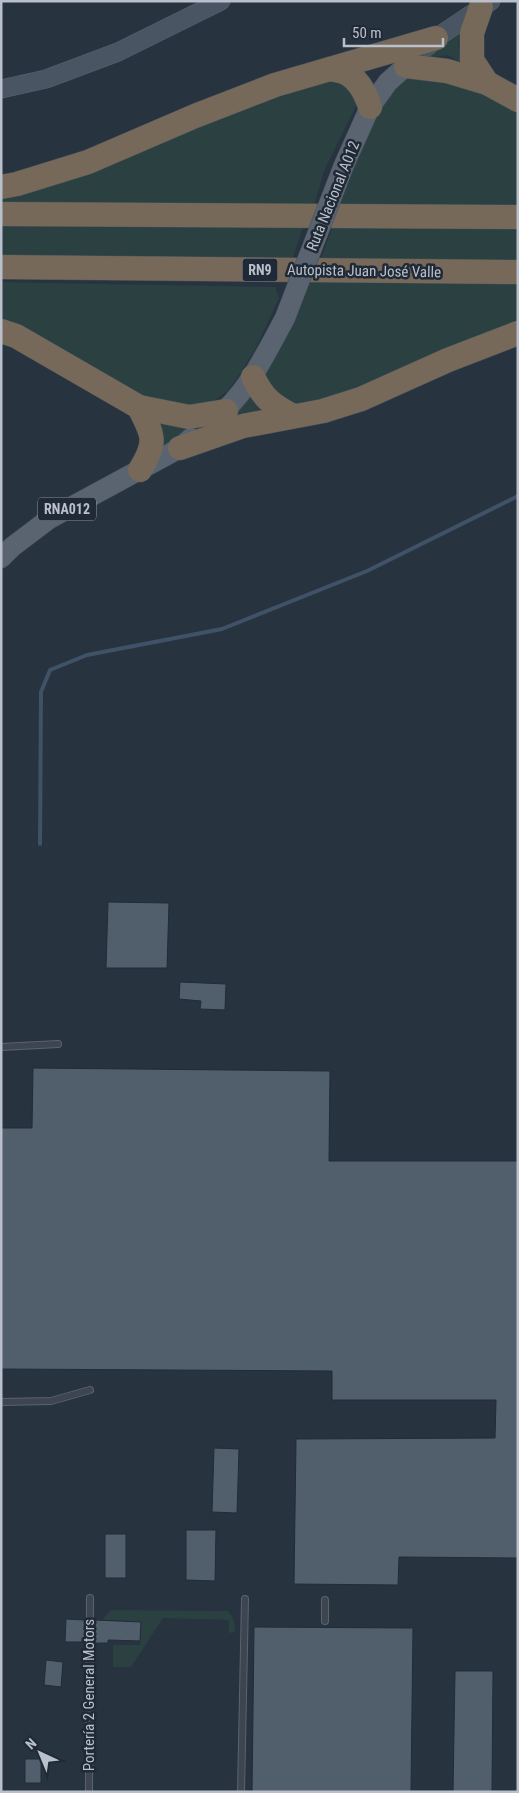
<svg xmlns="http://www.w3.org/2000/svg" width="519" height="1793" font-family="'Roboto Condensed',sans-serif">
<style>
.green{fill:#2a4041}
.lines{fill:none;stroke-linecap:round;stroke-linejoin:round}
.stream{stroke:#3f5268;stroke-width:4}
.building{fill:#515e6b;stroke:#222c38}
.lane-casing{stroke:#5a636e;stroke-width:8}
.secondary-casing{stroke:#5a636e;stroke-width:19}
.primary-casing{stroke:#454e5a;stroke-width:21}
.highway-casing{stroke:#46505b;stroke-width:25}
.lane{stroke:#3c4550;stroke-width:6}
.secondary{stroke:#4a5563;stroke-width:18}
.primary{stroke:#5a6470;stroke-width:20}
.highway{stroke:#766959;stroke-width:24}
.primary-bridge-casing{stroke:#454e5a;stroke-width:21;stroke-linecap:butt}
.primary-bridge{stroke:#5a6470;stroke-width:20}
.labels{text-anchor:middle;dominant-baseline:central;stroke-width:5;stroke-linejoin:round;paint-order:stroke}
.shield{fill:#202a36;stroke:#8b939e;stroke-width:1}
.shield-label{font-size:14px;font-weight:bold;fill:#b9c0cb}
.street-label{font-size:15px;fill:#b9c0cb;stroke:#202a36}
</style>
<rect width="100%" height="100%" fill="#283340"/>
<g class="green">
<polygon points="462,29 458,43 461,63 448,55 431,57 441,42"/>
<polygon points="412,73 427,75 518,106 518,208 337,205 349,170 381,106 397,83"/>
<polygon points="337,81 350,86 357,104 324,171 314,206 1,204 1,193 302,83"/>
<polygon points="1,221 305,222 291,263 1,261"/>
<polygon points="333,225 518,227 518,263 320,262"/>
<polygon points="305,280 518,283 518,324 382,382 300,407 276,397 262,378"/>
<polygon points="1,282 275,287 279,298 256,348 240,374 228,391 215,400 193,407 149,400 1,325"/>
<polygon points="249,392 270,415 229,418"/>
<polygon points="152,416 196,425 170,445 156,449"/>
<path d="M111 1610 228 1611C234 1618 235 1623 235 1632L229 1633V1620L163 1618 131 1667H113V1645H140L141 1622 103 1620 106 1615Z"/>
</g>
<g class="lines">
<polyline class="stream" points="40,844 41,692 50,670 87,655 222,629 367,571 518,496"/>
</g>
<g class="building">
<polygon points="108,902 169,903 167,968 106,968"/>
<polygon points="180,982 226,984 225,1010 200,1009 201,1001 179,999"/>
<polygon points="33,1068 330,1071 329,1161 518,1161 518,1558 399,1557 398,1585 294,1584 296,1439 495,1438 496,1400 332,1400 332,1371 1,1369 1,1128 32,1128"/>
<polygon points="214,1448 239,1449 237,1513 212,1512"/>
<polygon points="186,1530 216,1530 215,1581 186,1580"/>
<rect x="105" y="1534" width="21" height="44"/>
<polygon points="66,1619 85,1620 85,1642 65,1642"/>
<polygon points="95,1620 141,1622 140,1641 108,1640 108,1643 95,1643"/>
<polygon points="254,1627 413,1628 411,1792 252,1792"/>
<polygon points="46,1660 63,1662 61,1687 44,1685"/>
<polygon points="455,1671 493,1671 492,1792 453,1792"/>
<rect x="25" y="1759" width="16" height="24"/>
</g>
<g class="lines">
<defs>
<g id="lane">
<polyline points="1,1047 58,1044"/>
<polyline points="1,1402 51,1401 90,1390"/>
<polyline points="325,1621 325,1600"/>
<polyline points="89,1792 90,1598"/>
<polyline points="241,1792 245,1599"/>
</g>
<g id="secondary">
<polyline points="427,47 436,38 491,1"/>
<polyline points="1,89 46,79 118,52 221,1"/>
</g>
<g id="primary">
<polyline points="344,165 370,107 388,82 406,66"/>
<path d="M214 420C247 394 265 355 285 318"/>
<polyline points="1,558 12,547 49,519 180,448 191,438"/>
</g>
<g id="highway">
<polyline points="481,7 472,33 472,60 487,83"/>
<polyline points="406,66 447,71 487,83 518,100"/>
<path d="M330 69C335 70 342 71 346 73 359 80 366 94 370 107"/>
<polyline points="1,187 17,184 88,162 195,116 275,85 436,38"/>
<polyline points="1,214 518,217"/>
<polyline points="1,267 518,272"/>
<polyline points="1,331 16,336 139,407 189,417 226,411"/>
<path d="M253 377C263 398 272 405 293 416"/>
<path d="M139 407C153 435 158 441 140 470"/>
<polyline points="180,448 243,426 323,411 361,399 448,360 518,333"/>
</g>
</defs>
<use href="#lane" class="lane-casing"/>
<use href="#secondary" class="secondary-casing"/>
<use href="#primary" class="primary-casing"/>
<use href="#highway" class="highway-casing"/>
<use href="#lane" class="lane"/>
<use href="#secondary" class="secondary"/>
<use href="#primary" class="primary"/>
<use href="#highway" class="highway"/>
<defs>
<polyline id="primary-bridge" points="285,318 344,165"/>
</defs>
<use href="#primary-bridge" class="primary-bridge-casing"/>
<use href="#primary-bridge" class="primary-bridge"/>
</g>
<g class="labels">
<g class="shield">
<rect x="242.5" y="258.5" width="35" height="23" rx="4"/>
<rect x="38" y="497.5" width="58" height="23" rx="4"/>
</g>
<g class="shield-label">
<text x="260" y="270">RN9</text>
<text x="67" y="509">RNA012</text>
</g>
<g class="street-label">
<text transform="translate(333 196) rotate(-68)">Ruta Nacional A012</text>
<text transform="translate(364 271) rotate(1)">Autopista Juan José Valle</text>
<text transform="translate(89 1695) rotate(-90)">Portería 2 General Motors</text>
</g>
</g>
<rect width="519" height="1793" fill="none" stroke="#b9c0cb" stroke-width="5"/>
<g transform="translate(40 1753) rotate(316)" stroke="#202a36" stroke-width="4" paint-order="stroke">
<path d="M0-4L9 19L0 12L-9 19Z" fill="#b9c0cb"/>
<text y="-8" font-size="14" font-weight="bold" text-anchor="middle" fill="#b9c0cb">N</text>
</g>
<path d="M344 38v8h99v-8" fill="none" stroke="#b9c0cb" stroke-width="2.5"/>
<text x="352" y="38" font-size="15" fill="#b9c0cb" stroke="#202a36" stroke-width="4" paint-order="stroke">50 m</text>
</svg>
